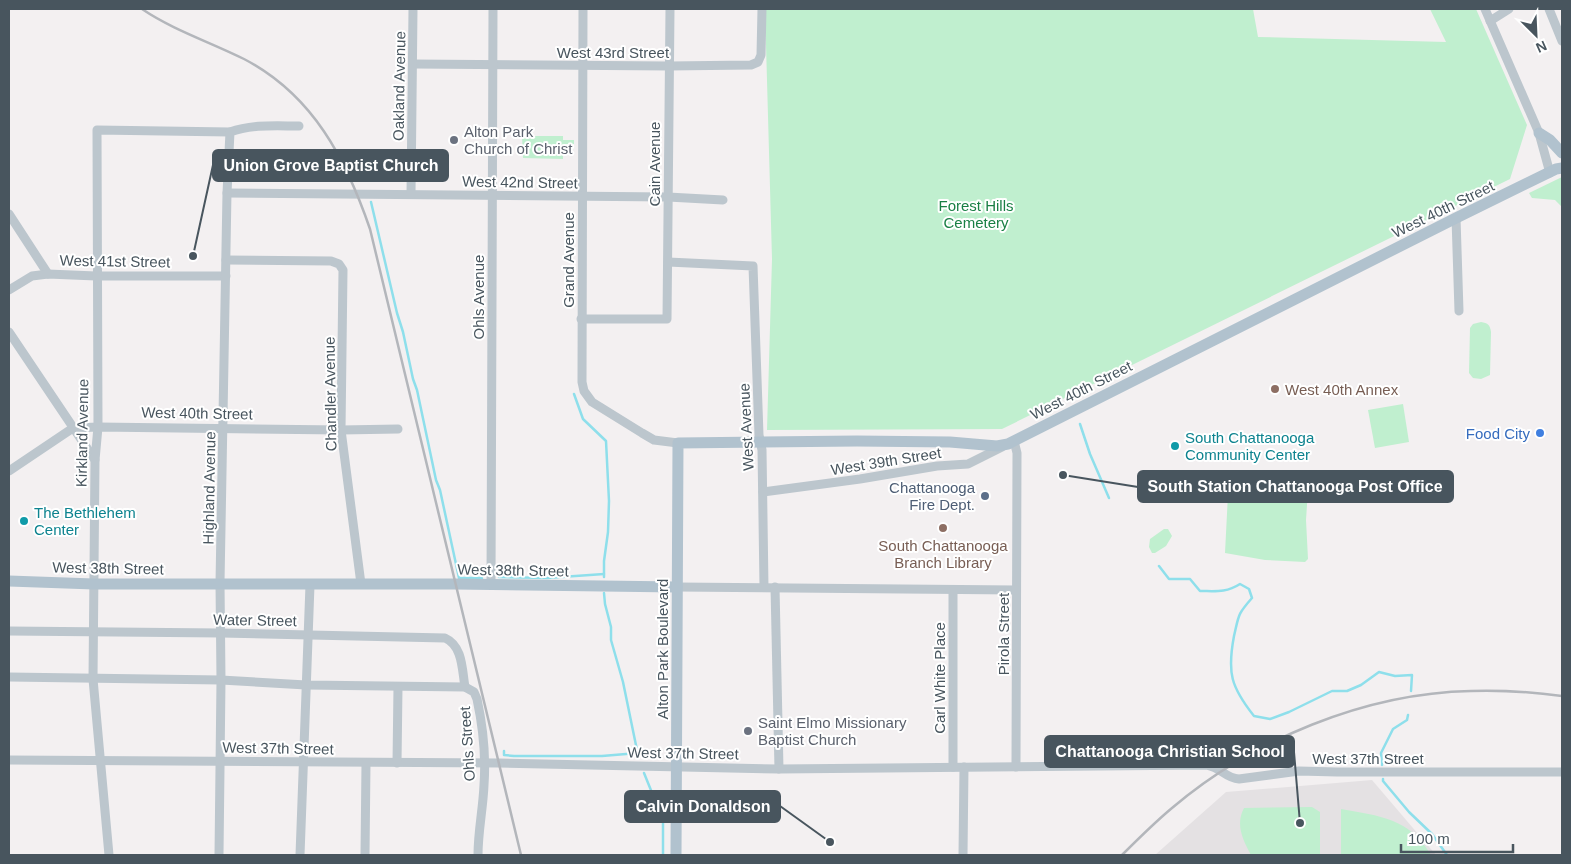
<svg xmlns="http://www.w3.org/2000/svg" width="1571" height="864" font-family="Arial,sans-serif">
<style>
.education{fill:#e4e1e3}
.green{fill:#c0efcf}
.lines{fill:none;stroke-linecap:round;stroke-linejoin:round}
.stream{stroke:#8edfeb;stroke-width:2.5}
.minor{stroke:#bcc6cd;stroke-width:9}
.major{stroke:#b1c2ce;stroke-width:11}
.rail{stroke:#b3b6bb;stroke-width:2.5}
.worship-dot{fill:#6b7280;stroke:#fff;stroke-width:2}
.education-dot{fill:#8d6e63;stroke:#fff;stroke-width:2}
.shop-dot{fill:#3f7fe0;stroke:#fff;stroke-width:2}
.culture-dot{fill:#0f9aa8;stroke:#fff;stroke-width:2}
.service-dot{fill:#5c6f8a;stroke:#fff;stroke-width:2}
.labels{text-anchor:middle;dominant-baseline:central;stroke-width:4;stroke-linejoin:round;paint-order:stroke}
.street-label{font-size:15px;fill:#48555e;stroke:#fff}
.worship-label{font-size:15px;fill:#5b616d;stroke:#fff;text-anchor:start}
.park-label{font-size:15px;fill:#197f44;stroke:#fff}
.education-label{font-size:15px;fill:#785e54;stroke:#fff;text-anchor:start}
.shop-label{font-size:15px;fill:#366cbe;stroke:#fff;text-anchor:end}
.culture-label{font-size:15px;fill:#0d838f;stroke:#fff;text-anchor:start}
.service-label{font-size:15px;fill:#4e5e75;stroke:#fff;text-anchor:end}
.leader{fill:none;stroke:#48555e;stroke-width:2}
.callout-dot{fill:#48555e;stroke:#fff;stroke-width:2}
.callout{fill:#48555e;stroke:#48555e;stroke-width:2}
.callout-label{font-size:16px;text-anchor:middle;font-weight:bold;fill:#fff}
</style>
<rect width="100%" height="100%" fill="#f3f0f1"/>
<polygon class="education" points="1372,780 1436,855 1155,855 1226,792"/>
<g class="green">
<polygon points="765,9 1253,9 1258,37 1446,42 1430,9 1476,9 1527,125 1510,179 1002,429 767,430 772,259"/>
<polygon points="522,136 563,136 563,140 574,140 574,144 563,144 563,159 523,158"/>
<polygon points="1562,177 1562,207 1555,200 1532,198 1529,193"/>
<path d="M1481 322C1488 323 1490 325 1491 332L1490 375 1481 379 1473 378 1469 373 1470 328 1473 324Z"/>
<polygon points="1403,404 1409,442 1375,448 1368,410"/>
<polygon points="1304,488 1308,490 1306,520 1308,559 1305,562 1265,560 1225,553 1228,494"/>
<polygon points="1164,529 1168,529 1172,536 1166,546 1155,553 1152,553 1149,547 1150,539"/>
<path d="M1312 807 1320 812V855H1251C1243 840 1235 825 1244 808Z"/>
<path d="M1341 809C1380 816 1409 818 1431 855H1341Z"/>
</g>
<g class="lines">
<g class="stream">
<polyline points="371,202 397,313 403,332 413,379 417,390 436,480 440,490 459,578 482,578"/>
<polyline points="574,394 583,419 606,441 609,501 608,532 604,561 604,577"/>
<polyline points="1080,424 1090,454 1109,498"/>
<path d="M1159 566 1169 579H1190L1200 591C1215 591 1226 593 1240 584L1249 589 1252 598C1237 615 1239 615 1234 636 1227 673 1231 687 1254 716L1270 719 1289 712 1332 691H1347L1361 685 1379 672 1395 676 1412 675 1411 691"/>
<polyline points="499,577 547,578 604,574"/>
<polyline points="604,593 605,604 611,627 611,640 623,682 638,755"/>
<polyline points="504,751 504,755 514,756 602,756 638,753"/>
<polyline points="1382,765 1381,753 1393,729 1407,720 1408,715"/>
<polyline points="644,773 663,820 663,855"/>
<polyline points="1383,779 1383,781 1409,812 1432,834 1447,855"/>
</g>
<g class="minor">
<polyline points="583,9 582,382 584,391 592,402 642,433 654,440 678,443"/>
<polyline points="1485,9 1539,133 1550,173"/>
<polyline points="1549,9 1562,41"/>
<polyline points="1490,21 1509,9"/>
<polyline points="414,64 669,66 751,65 758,62 761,55 762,9"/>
<polyline points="227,193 668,197 723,200"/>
<polyline points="411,194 413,9"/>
<polyline points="9,214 48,274"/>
<polyline points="1456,218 1459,311"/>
<polyline points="226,260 331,261 339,264 343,270 341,430 361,584"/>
<polyline points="668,262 753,266 759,435 762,450 764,587"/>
<polyline points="9,290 32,276 48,274 96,276 226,276"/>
<polyline points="581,319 667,319 670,9"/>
<polyline points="9,332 95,460"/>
<polyline points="1014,441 1017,453 1016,767"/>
<polyline points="9,471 73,428 98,427 341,430 398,429"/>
<polyline points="763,492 860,479 937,466 968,464 1002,447"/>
<polyline points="491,585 493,9"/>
<polyline points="677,587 1016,590"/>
<polyline points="775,587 779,769"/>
<path d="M9 631 221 633 445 638C463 646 462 670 465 687"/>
<path d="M9 677 221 680 306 685 465 687 474 692 477 699C483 727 486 757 484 785 483 809 478 831 478 855"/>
<path d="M9 760 499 763 779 769 1207 765C1222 768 1225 778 1239 779L1299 771 1337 772H1562"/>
<polyline points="397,763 398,687"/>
<polyline points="953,767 953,590"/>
<polyline points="109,855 93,679 95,460 98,427 97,130 230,132"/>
<path d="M219 855 221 680 220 583 227 193 230 132C252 124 276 126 299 126"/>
<polyline points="300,855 310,585"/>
<polyline points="365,855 366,763"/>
<polyline points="963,855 964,767"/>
</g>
<g class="major">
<polyline points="1539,133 1550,140 1562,153"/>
<polyline points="9,581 94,584 456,584 677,587"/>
<polyline points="676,855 678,443 857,441 950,442 997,446 1008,444 1456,218 1556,169 1562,168"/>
</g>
<g class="rail">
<path d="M142 9C173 30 210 42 244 59 313 95 346 159 370 229L521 855"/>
<path d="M1122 855C1138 839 1154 823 1172 808 1252 740 1365 693 1471 691 1502 690 1532 692 1562 696"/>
</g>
</g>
<g class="worship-dot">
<circle cx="454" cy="140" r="5"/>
<circle cx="748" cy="731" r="5"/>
</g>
<g class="education-dot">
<circle cx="1275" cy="389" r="5"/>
<circle cx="943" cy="528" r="5"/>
</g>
<circle class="shop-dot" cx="1540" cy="433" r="5"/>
<g class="culture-dot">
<circle cx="1175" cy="446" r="5"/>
<circle cx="24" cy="521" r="5"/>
</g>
<circle class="service-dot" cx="985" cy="496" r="5"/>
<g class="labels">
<g class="street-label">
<text x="613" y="52">West 43rd Street</text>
<text transform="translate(399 86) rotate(-89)">Oakland Avenue</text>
<text transform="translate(654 164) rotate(-90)">Cain Avenue</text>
<text transform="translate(520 182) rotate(1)">West 42nd Street</text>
<text transform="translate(1443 209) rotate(-26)">West 40th Street</text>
<text transform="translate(568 260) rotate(-90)">Grand Avenue</text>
<text transform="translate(115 261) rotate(1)">West 41st Street</text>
<text transform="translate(478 297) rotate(-90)">Ohls Avenue</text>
<text transform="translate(1081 390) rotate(-27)">West 40th Street</text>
<text transform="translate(330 394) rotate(-91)">Chandler Avenue</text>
<text transform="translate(197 413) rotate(1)">West 40th Street</text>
<text transform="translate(746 427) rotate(-93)">West Avenue</text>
<text transform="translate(82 433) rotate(-89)">Kirkland Avenue</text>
<text transform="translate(886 461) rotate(-9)">West 39th Street</text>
<text transform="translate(209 488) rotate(-89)">Highland Avenue</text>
<text transform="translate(108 568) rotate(1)">West 38th Street</text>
<text transform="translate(513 570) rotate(1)">West 38th Street</text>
<text transform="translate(255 620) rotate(1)">Water Street</text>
<text transform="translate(1003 634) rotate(-90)">Pirola Street</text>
<text transform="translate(662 649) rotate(-90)">Alton Park Boulevard</text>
<text transform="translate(939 678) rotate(-90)">Carl White Place</text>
<text transform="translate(467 744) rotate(-94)">Ohls Street</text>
<text transform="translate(278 748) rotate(1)">West 37th Street</text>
<text transform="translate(683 753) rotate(1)">West 37th Street</text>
<text x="1368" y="758">West 37th Street</text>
</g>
<g class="worship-label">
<text x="464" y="131">Alton Park<tspan x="464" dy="17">Church of Christ</tspan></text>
<text x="758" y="722">Saint Elmo Missionary<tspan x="758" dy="17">Baptist Church</tspan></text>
</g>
<g class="park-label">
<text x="976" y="205">Forest Hills<tspan x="976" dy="17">Cemetery</tspan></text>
</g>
<g class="education-label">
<text x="1285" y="389">West 40th Annex</text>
<text x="943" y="545" text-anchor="middle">South Chattanooga<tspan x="943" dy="17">Branch Library</tspan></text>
</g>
<g class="shop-label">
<text x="1530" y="433">Food City</text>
</g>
<g class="culture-label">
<text x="1185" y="437">South Chattanooga<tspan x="1185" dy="17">Community Center</tspan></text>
<text x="34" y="512">The Bethlehem<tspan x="34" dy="17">Center</tspan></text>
</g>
<g class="service-label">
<text x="975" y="487">Chattanooga<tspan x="975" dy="17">Fire Dept.</tspan></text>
</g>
</g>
<path class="leader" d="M193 256L213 165M1063 475L1138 487M1300 823L1294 752M830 842L780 806"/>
<g class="callout-dot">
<circle cx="193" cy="256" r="5"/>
<circle cx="1063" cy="475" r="5"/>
<circle cx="1300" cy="823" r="5"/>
<circle cx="830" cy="842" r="5"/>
</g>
<g class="callout">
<rect x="213" y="150" width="235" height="31" rx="5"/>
<rect x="1138" y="471" width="315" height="31" rx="5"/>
<rect x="1045" y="736" width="249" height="31" rx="5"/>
<rect x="625" y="791" width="155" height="31" rx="5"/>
</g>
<g class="callout-label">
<text x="331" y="171">Union Grove Baptist Church</text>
<text x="1295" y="492">South Station Chattanooga Post Office</text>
<text x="1170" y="757">Chattanooga Christian School</text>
<text x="703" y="812">Calvin Donaldson</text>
</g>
<rect width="1571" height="864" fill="none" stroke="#48555e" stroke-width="20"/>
<g transform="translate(1536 35) rotate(156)" stroke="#ffffff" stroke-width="4" paint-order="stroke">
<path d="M0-4L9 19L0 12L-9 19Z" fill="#48555e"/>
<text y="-8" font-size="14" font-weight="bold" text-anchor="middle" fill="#48555e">N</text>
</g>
<path d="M1401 844v8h112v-8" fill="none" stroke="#48555e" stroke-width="2.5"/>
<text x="1408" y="844" font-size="15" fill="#48555e" stroke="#ffffff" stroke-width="4" paint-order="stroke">100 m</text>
</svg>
